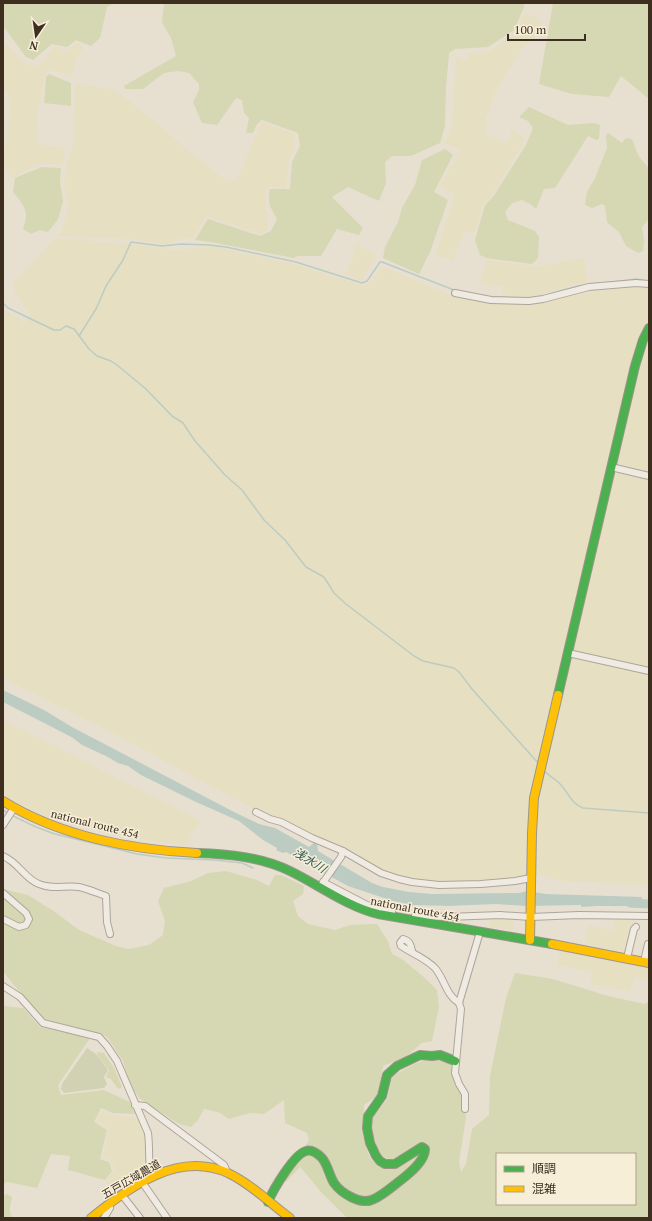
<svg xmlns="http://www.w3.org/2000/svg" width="652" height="1221" font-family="'PT Serif','Noto Sans JP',serif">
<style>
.farmland{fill:#e6dfc2}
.green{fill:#d6d7b3;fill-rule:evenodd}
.cemetery{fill:#d1d1b3}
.water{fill:#bcccc2}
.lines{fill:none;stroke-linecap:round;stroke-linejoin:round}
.stream{stroke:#bcccc2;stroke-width:1.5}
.river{stroke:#bcccc2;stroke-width:9}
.street-casing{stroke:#ada599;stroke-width:8}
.fast-casing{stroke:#9c958a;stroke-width:10}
.slow-casing{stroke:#9c958a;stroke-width:10}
.street{stroke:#efebe3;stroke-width:6}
.fast{stroke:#4caf50;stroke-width:8}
.slow{stroke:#ffc107;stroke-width:8}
.labels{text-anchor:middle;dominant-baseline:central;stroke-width:3;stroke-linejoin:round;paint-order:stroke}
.street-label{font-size:11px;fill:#3d2e20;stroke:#f7eed8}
.water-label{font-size:12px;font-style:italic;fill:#2f5d5a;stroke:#f7eed8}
</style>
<rect width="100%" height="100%" fill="#e7e0d1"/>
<g class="farmland">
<polygon points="525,12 543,21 532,41 524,45 494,94 490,110 484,122 487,126 484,134 507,143 512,129 524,137 523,144 490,198 483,204 475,233 464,231 453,260 435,255 455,194 440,187 460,150 444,143 452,127 456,57 466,62 469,53 488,52 515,34"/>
<polygon points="78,43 84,47 77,57 73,71 70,76 49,68 45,73 41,99 37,109 38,144 66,149 62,164 37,164 13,178 4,167 5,148 10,107 8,94 3,86 4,44 12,50 21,61 32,66 41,64 51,50 55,47 67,51"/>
<polygon points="75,83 115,90 162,127 186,149 227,181 237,179 262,122 295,134 295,145 289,160 286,188 268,187 266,191 265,198 268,221 267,231 261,234 207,216 192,239 182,238 168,245 128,239 58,236 63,228 68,206 64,184 66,168 74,141"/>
<polygon points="56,238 130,244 173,250 215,247 290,263 364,286 368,284 381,269 386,268 453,296 481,302 534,305 579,294 632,286 649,289 649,885 563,881 539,875 495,881 438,883 422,881 394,875 380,870 354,851 326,842 268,817 103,728 3,678 3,310 18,317 24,324 30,314 15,293 13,283 24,271"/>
<polygon points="358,245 376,254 362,281 344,275 355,253 352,249"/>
<polygon points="584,258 587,283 573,285 547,293 529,297 502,295 503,286 480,284 486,260 536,267"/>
<polygon points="3,720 200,820 186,846 122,836 54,819 25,806 7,797 3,794"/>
<polygon points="489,917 513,917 515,920 513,930 489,927"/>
<polygon points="615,920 635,920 634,925 630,932 625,953 584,944 588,925 612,931"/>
<polygon points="560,951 649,968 649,981 635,976 630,992 590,984 592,972 557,965"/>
<polygon points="102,1111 112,1115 138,1118 143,1132 146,1144 144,1169 142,1173 134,1179 113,1190 106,1182 115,1169 110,1159 103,1157 109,1128 97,1122"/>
</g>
<g class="green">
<polygon points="3,3 114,3 107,7 100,38 91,46 76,40 67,47 52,44 33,60 26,57 3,26"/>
<path d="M164 3H524V7L514 30 488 47 455 49 449 53 446 87 445 126 440 143 411 156H392L385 162 386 183 379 201 348 187 332 197 363 228 359 235 337 229 321 256H297L294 258 211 242 195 240 208 219 260 236 271 231 277 219C270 207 267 203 270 189H290L292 162 300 146 298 133 262 120 257 124 253 133H246L249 118 244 113 242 100 236 98 217 125 202 123 193 102 199 90V84L189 73 178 71 164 73 143 89H125L124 86 176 56 171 38 165 28 162 22Z"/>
<polygon points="553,3 649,3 649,99 621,76 609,97 572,94 539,84"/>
<polygon points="49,74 71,83 71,106 44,103 46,77"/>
<polygon points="529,107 568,125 594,123 600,125 599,139 596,140 588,136 555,188 544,189 536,209 530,204 522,200 512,203 505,212 508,220 535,231 539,237 538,258 532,264 486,258 480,255 475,240 485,205 493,197 526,145 533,128 528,121 519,117"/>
<polygon points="608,133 622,143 626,138 632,139 638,155 649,169 649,219 642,227 644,240 643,251 638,253 626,246 619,232 607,222 605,206 602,204 592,208 585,205 587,192 595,178 607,148 606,136"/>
<polygon points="445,149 453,155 434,192 448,200 430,252 419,274 383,258 385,247 398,222 402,208 415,185 422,160"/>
<path d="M42 167 61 168 60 181 63 201 58 219 48 232 40 230 31 234 23 229C30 212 24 205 13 192L15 178Z"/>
<path d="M226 871 257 880 269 886 275 875H281L304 886 303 894 293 901 298 916 308 924 335 930 350 925 377 924 388 941 392 954 402 959 426 979 437 990 439 1007 432 1041 422 1043 404 1058 383 1066 378 1096 364 1105C363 1116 364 1152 372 1160 377 1165 384 1167 392 1167 396 1167 402 1164 407 1163L410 1156 401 1157 391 1161 379 1154 373 1135 371 1119 388 1098 391 1077 414 1064 427 1060 450 1061 454 1080 463 1099 466 1117 459 1162 461 1172 466 1164 472 1129 489 1115 490 1076 506 998 515 973 553 979 608 996 645 1004 649 1001V1218H349L345 1216 321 1192 303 1170 300 1167 286 1182V1176L309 1140 307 1133 285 1123 284 1100 264 1114 250 1113 229 1119 218 1112 204 1109 198 1120 191 1127 179 1124 139 1098 129 1083 123 1061 108 1038 102 1034 45 1019 39 1015 13 984 3 971V889L28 895 55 912 79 930 116 946 129 949 149 945 163 935 165 921 158 901 164 888 191 881 208 873ZM497 1154H635V1204H497Z"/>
<polygon points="3,1006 23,1008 40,1027 90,1038 58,1085 61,1095 104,1090 130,1102 135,1114 113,1113 101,1108 94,1122 107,1130 100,1159 109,1162 112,1171 105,1180 68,1170 70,1156 51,1154 37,1188 7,1182 3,1184"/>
<polygon points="97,1052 104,1053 114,1068 122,1087 118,1089 111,1079 106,1077 109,1070 98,1056"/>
<path d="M7 1194 12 1197C11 1205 7 1212 14 1218H3V1196Z"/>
</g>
<polygon class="cemetery" points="87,1048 96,1054 108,1070 104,1077 107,1084 104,1088 64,1093 61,1089 62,1084"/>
<polygon class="water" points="3,690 44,710 72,727 234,812 259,824 275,828 309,847 315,842 317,843 318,851 372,883 383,887 409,892 432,894 519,893 527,891 546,894 642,897 641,906 597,906 581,907 581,905 526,906 496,904 448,906 413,905 393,901 348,886 286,852 283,853 276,850 277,848 263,840 239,821 196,802 141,775 128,766 118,763 108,757 82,745 73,738 50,726 3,702"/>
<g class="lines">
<g class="stream">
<polyline points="605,283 637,279 647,281"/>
<polyline points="549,294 578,286 590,284"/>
<polyline points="489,297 531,298"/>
<polyline points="3,303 8,308 54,330 60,330 66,326 74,329 89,349 97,356 111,361 117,365 146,389 172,416 183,423 195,441 225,475 242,490 264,520 285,540 306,567 324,577 334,593 346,604 414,656 423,661 454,668 459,672 472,689 539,764"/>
<polyline points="79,336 96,309 106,286 123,260 131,242 162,246 181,244 209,245 226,247 296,262 362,283 367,281 380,262 382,262 454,290"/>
<path d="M544 770C548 776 556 779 561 785 569 794 571 803 583 808L649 813"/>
<polyline points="3,810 8,813"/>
<polyline points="11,815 36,827 55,834 137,854 166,858 215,860 242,863 253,868"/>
</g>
<polyline class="river" points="630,903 649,904"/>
<defs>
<g id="street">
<polyline points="455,293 491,300 529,301 543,299 589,287 636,283 649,284"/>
<polyline points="611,467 649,476"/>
<polyline points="568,653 649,671"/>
<polyline points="256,812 270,819 281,822 312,838 343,851 381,873 399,879 412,882 439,885 481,884 515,881 531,878"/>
<polyline points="3,825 14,808"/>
<path d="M3 856C18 862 25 879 39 884 54 890 65 885 79 887 88 889 97 893 106 896L107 922 110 934"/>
<polyline points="323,882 367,905 392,912"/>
<polyline points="322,884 341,857 343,851"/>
<polyline points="3,893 26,913 29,919 26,925 19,927 3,919"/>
<polyline points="415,916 447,917 500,915 531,917 579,915 649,916"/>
<path d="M412 951C411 945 410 941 403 939L400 943 401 946C413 954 425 958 435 968 445 980 446 995 459 1003"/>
<polyline points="627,958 634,929 636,927"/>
<polyline points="644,961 648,944"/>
<path d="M3 986 20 997 43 1023 99 1037 107 1046 117 1061 148 1133C150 1148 148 1163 151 1178"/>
<polyline points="135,1105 145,1106 224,1165 227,1172"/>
<polyline points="465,1109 465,1094 459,1084 455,1073 461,1009 459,1003 480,932"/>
<polyline points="142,1182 167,1218"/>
<polyline points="122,1195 140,1218"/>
<polyline points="104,1218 110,1208"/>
</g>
<g id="fast">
<polyline points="558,695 635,366 643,340 649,328"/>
<path d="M197 853C229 854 261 857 290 871 319 885 346 906 378 914L552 944"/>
<path d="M268 1202C273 1190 294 1154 306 1151 312 1149 318 1154 322 1158 328 1165 329 1175 334 1183 341 1193 361 1206 374 1199 383 1195 393 1186 401 1180 410 1173 425 1161 425 1149L422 1147 395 1164H385L380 1161 376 1156 370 1143 367 1128 368 1116 382 1096 387 1075 397 1066 420 1055 432 1056 440 1055 455 1061"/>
</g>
<g id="slow">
<path d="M3 801C59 836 132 850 197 853"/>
<polyline points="530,940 532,833 534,798 558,695"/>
<polyline points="552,944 649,963"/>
<path d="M91 1218C129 1188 177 1150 228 1173 251 1184 270 1203 290 1218"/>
</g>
</defs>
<use href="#street" class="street-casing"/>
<use href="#fast" class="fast-casing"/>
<use href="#slow" class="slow-casing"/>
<use href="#street" class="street"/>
<use href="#fast" class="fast"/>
<use href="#slow" class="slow"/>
</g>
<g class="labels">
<g class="street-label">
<text transform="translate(95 824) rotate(14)">national route 454</text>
<text transform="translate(415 909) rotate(11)">national route 454</text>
<text transform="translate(131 1179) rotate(-30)">五戸広域農道</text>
</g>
<g class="water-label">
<text transform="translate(310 860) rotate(32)">浅水川</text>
</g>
</g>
<rect width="652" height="1221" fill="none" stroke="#3d2e20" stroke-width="8"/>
<rect x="496" y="1153" width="140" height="52" fill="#f7eed8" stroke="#ada18e"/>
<rect x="504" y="1166" width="20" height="6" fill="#4caf50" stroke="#ada18e"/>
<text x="532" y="1173" font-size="12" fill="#3d2e20">順調</text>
<rect x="504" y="1186" width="20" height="6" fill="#ffc107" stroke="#ada18e"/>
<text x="532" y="1193" font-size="12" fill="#3d2e20">混雑</text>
<g transform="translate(36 36) rotate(193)" stroke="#f7eed8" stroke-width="3" paint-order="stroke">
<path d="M0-3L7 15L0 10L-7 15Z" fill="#3d2e20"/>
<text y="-6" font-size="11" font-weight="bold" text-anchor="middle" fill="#3d2e20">N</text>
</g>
<path d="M508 34v6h77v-6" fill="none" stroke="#3d2e20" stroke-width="2"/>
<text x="514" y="34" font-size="12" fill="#3d2e20" stroke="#f7eed8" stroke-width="3" paint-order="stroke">100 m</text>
</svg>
